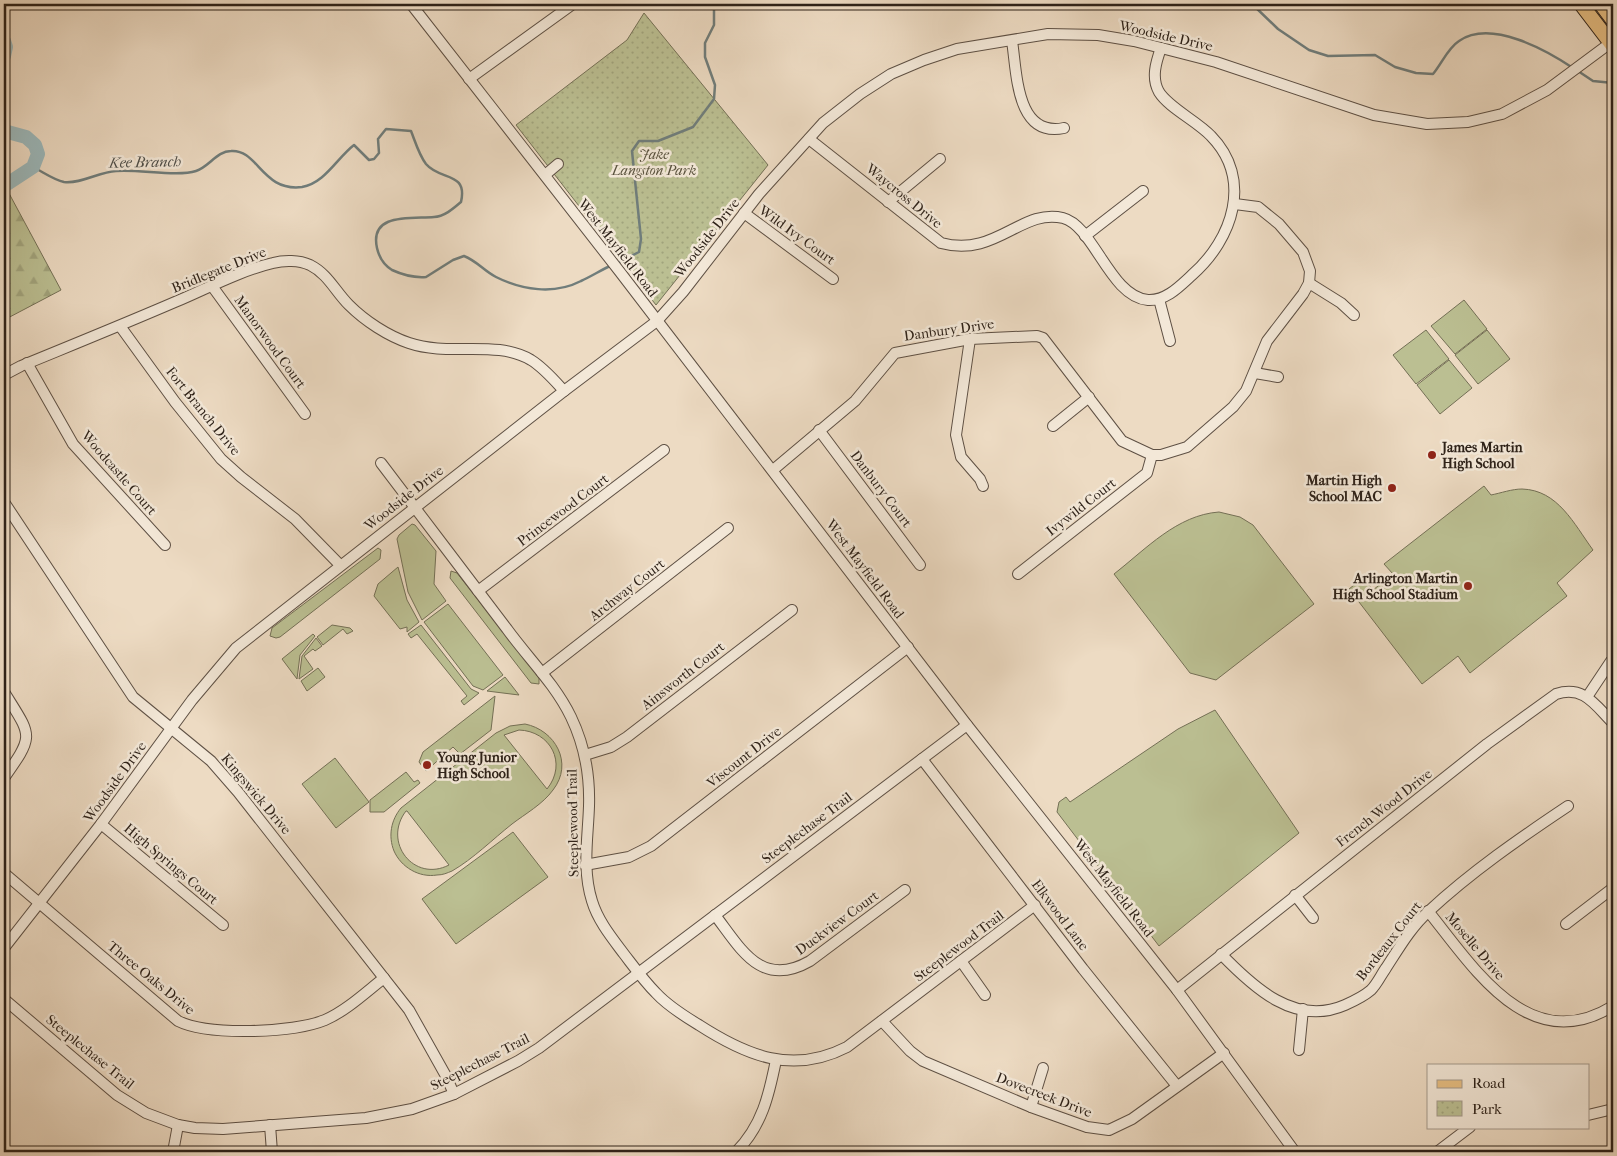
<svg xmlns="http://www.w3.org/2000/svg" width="1617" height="1156" font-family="'IM FELL French Canon',serif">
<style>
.green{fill:#bbbf92;stroke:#747056;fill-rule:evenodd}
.forest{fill:url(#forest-firs);stroke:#747056}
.park{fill:url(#park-dots);stroke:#747056}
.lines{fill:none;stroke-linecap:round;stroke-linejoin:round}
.stream{stroke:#707d7b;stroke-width:2.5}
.river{stroke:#9cb9bc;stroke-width:14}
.minor-casing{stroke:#5e5044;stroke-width:12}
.major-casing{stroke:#2e2219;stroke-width:16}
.minor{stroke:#f3e8d8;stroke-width:10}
.major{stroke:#e6be82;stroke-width:14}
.poi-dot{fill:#8f2418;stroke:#f3e8d8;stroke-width:2}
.labels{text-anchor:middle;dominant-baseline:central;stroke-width:5;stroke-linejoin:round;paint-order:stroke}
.street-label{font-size:14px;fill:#2e2219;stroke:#f3e8d8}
.park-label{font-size:14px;font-style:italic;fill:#58513d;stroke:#f3e8d8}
.poi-label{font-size:14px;font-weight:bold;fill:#2e2219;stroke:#f3e8d8;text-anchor:start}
.water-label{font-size:15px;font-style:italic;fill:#4f4f4a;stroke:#f3e8d8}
</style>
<defs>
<pattern id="forest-firs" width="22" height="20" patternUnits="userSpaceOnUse" patternTransform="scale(1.25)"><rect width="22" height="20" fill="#bbbf92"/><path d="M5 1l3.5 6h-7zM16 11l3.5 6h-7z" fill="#a1a47d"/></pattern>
<pattern id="park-dots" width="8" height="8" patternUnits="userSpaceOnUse" patternTransform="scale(1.25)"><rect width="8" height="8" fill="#bbbf92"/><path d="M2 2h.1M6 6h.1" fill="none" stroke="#a1a47d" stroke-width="1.8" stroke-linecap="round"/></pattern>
</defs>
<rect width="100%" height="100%" fill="#eddbc3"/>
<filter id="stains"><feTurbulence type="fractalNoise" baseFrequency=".004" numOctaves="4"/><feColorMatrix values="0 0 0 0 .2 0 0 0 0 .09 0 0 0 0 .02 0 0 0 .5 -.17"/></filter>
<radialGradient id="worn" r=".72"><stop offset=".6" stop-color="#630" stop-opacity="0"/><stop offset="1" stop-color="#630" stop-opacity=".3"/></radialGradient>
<g class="green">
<polygon points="1464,300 1487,329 1455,354 1431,326"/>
<polygon points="1426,330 1449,359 1416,384 1393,355"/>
<polygon points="1487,330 1510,359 1478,384 1455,355"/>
<polygon points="1449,360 1472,388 1440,414 1417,385"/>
<path d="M1484 486 1491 495C1501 493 1512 489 1522 489 1558 490 1574 524 1593 550L1557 583 1567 596 1470 673 1458 656 1422 684 1349 589 1363 578 1373 590 1393 574 1384 564Z"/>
<path d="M1219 512 1240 517 1253 525 1314 604 1216 680 1190 673 1114 574C1146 549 1177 515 1219 512Z"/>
<polygon points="412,524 415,525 436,551 434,584 446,601 422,620 408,592 397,539 399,535"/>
<polygon points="378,548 381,550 380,559 280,637 276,638 270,636 272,628"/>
<polygon points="398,567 407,600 419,622 407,632 407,627 400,629 374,596 378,584"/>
<polygon points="451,571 457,573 539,678 539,684 531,683 450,578"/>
<polygon points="448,604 503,675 483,690 473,686 424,622"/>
<polygon points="332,625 350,628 353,631 347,634 343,629 323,645 317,637"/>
<polygon points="421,625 471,689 479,693 464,705 461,701 467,696 417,634 411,638 408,634"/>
<polygon points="313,634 315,636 300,655 297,679 282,659"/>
<polygon points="316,638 322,646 315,651 313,649 304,656 313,669 299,679 302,656"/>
<polygon points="318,668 325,677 307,691 301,681"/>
<polygon points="505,677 519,695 487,691"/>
<polygon points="495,696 491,730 460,754 453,747 426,771 419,762 423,752"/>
<polygon points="1215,710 1299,833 1159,946 1057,812 1059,802 1066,797 1070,802 1178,729"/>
<path d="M525 724C555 730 574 763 553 790 543 804 525 814 512 824 493 839 473 859 452 871 447 873 443 875 437 875 419 878 401 867 394 851 388 836 391 820 401 808L496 733 510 726ZM519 730C550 731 568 763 547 789L504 735ZM406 811H407L449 865C414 883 382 842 406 811Z"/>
<polygon points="335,758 369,802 336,828 302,784"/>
<polygon points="406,772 414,782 418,780 420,783 384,812 370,812 370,800"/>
<polygon points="513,832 548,877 456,944 422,899"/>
</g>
<polygon class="forest" points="4,184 61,290 4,320"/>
<polygon class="park" points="644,13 768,165 656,305 516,125 627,40"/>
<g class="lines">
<g class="stream">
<path d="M1252 4 1278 29 1309 50 1328 56 1375 55 1395 67 1416 73 1433 74C1442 63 1448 48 1459 41 1491 19 1546 50 1573 68"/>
<polyline points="1578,71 1593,81 1613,83"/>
<path d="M33 167C43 172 54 180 64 182 81 184 99 172 116 171 139 169 177 177 196 171 209 167 217 151 231 151 258 149 262 192 302 187 325 183 337 158 354 145L369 160 374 159 379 153 378 139 386 129 411 131C415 141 419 155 426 164 440 181 468 171 461 202 454 208 444 217 434 217 413 219 369 212 377 248 379 257 384 265 392 270 403 275 414 278 426 277L453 260 464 256C477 261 484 271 496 277 522 290 554 295 581 281 592 276 601 270 612 265"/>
<polyline points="617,263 639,252 641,239 632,151 639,141 658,141 693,127 714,99 715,85 705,57 705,43 714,25 714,4"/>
</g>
<g class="river">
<polyline points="4,41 6,47 4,56"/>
<polyline points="4,131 26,137 35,145 38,154 33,167 4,186"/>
</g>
<defs>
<g id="minor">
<polyline points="411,4 620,272 967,725 1177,990 1295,1152"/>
<path d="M1012 41C1017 73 1016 138 1064 128"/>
<polyline points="469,79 573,4"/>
<path d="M809 139 941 243C996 258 1021 208 1063 218 1094 226 1110 297 1148 300 1166 301 1180 286 1192 275 1233 239 1253 179 1211 136 1197 121 1169 108 1159 92 1151 78 1156 62 1161 48"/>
<polyline points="545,175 558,164"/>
<polyline points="888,202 940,159"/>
<polyline points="744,213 833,279"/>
<polyline points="1085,236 1143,191"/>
<polyline points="1309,283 1341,303 1354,315"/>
<polyline points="212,286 305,414"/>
<polyline points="1159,299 1170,341"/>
<polyline points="120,326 175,402 221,459 241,477 295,519 340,565"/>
<polyline points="970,339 956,435 961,457 980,479 983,486"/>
<polyline points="27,363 73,444 165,545"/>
<polyline points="1255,373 1278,377"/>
<path d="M4 375 21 366C72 345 124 324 175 302 206 289 239 271 273 263 284 260 299 260 310 265 328 274 335 291 349 305 365 321 388 336 409 343 450 357 495 339 531 360 544 368 554 380 564 391"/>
<polyline points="1053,426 1089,397"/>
<polyline points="819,430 920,565"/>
<path d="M381 463C423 518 465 574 507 629 528 658 555 684 571 717 584 744 590 775 589 806 588 838 582 869 592 901 598 921 612 938 624 954 634 967 644 981 656 993 668 1006 684 1016 699 1025 747 1056 793 1075 847 1047L1035 905"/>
<polyline points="773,470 855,401 895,353 970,339 1037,336 1043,338 1122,441 1152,455 1161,455 1187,447 1233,407 1246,391 1267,341 1303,294 1309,283 1310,271 1303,252 1279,224 1258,207 1235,204"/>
<polyline points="4,502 133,697 211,761 238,792 409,1010 446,1076 454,1094"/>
<polyline points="1018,574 1147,473 1152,455"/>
<polyline points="478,591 664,450"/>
<polyline points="542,673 728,528"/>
<path d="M4 692C32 737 35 734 4 778"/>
<polyline points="1587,697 1611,661"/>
<polyline points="585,755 611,747 627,737 792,610"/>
<polyline points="922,759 1083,969 1177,1086"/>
<polyline points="101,824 223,925"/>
<polyline points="585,865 629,857 651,846 908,647"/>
<path d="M4 873 178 1021C208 1036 293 1033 325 1020 346 1011 366 992 384 978"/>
<polyline points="1295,895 1313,918"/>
<path d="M1428 911C1474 968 1529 1058 1613 1006"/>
<path d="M715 915C741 949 761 989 810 961L905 890"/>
<polyline points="1566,924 1613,888"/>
<polyline points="4,948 101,824 192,700 236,648 564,391 657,321 683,292 759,194 823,123 860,94 891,74 924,60 957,49 1048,34 1098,35 1134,41 1216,62 1374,115 1427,124 1468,122 1502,114 1547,90 1613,41"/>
<path d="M1221 954C1253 987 1295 1027 1345 1005 1354 1001 1363 997 1371 990 1377 984 1381 975 1386 968 1399 948 1411 927 1429 911 1471 872 1520 838 1568 806"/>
<polyline points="961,961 985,995"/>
<path d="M1177 990 1487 744 1556 694C1584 685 1595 705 1613 723"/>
<polyline points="4,999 117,1095 146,1113 178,1125 195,1128 223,1129 366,1118 412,1109 454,1094 518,1061 539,1048 967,725"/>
<polyline points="882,1021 910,1051 923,1061 1031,1107 1087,1127 1109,1130 1132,1119 1224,1053"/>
<polyline points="1299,1050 1303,1009"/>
<polyline points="1031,1107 1043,1068"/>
<polyline points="1588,1115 1613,1109"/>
<polyline points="270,1125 272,1152"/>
<polyline points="173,1152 178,1125"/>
<path d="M736 1152C762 1126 769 1095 776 1060"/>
<polyline points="908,1152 913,1152"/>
<polyline points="1437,1152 1470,1127"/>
</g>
<g id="major">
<polyline points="1581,4 1613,46"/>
<polyline points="1601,4 1613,20"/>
</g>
</defs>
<use href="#minor" class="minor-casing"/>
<use href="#major" class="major-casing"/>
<use href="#minor" class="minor"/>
<use href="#major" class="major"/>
</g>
<g class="poi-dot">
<circle cx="1432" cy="455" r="5"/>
<circle cx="1392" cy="488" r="5"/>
<circle cx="1468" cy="586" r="5"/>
<circle cx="427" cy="765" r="5"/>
</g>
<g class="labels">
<g class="street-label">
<text transform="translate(1166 36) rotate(13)">Woodside Drive</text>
<text transform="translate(904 196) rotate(39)">Waycross Drive</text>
<text transform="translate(797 235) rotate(36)">Wild Ivy Court</text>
<text transform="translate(707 238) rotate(-52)">Woodside Drive</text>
<text transform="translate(618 248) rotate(52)">West Mayfield Road</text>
<text transform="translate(219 270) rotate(-22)">Bridlegate Drive</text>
<text transform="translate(949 330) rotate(-8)">Danbury Drive</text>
<text transform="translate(270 342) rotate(54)">Manorwood Court</text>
<text transform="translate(203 411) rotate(51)">Fort Branch Drive</text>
<text transform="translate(119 473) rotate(49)">Woodcastle Court</text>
<text transform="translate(881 489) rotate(53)">Danbury Court</text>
<text transform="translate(404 498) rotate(-38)">Woodside Drive</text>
<text transform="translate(1081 507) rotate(-38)">Ivywild Court</text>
<text transform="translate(563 510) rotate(-37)">Princewood Court</text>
<text transform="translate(865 569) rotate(53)">West Mayfield Road</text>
<text transform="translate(627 590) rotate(-38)">Archway Court</text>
<text transform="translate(683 676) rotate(-38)">Ainsworth Court</text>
<text transform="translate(744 757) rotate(-38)">Viscount Drive</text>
<text transform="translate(115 782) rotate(-54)">Woodside Drive</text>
<text transform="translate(256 794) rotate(50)">Kingswick Drive</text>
<text transform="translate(1384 808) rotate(-38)">French Wood Drive</text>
<text transform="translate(573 823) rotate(-91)">Steeplewood Trail</text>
<text transform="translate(807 828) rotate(-37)">Steeplechase Trail</text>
<text transform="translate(171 864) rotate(40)">High Springs Court</text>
<text transform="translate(1114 888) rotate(52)">West Mayfield Road</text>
<text transform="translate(1060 915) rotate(53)">Elkwood Lane</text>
<text transform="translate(837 923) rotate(-36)">Duckview Court</text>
<text transform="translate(1389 941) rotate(-52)">Bordeaux Court</text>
<text transform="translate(959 946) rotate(-37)">Steeplewood Trail</text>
<text transform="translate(1475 946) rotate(50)">Moselle Drive</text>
<text transform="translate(151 978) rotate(39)">Three Oaks Drive</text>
<text transform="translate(90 1052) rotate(39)">Steeplechase Trail</text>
<text transform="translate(480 1062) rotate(-27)">Steeplechase Trail</text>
<text transform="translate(1044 1095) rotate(21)">Dovecreek Drive</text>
</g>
<g class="park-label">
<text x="654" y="154">Jake<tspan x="654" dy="16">Langston Park</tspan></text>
</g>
<g class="poi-label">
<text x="1442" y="447">James Martin<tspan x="1442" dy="16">High School</tspan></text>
<text x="1382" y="480" text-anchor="end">Martin High<tspan x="1382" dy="16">School MAC</tspan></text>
<text x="1458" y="578" text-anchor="end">Arlington Martin<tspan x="1458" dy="16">High School Stadium</tspan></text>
<text x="437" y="757">Young Junior<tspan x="437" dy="16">High School</tspan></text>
</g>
<g class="water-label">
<text transform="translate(145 162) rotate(-1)">Kee Branch</text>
</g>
</g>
<rect width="1617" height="1156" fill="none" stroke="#eddbc3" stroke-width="20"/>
<rect x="5" y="5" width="1607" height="1146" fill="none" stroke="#2e2219" stroke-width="2.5"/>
<rect x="10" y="10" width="1597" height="1136" fill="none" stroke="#2e2219"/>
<rect x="1427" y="1064" width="162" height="65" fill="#f3e8d8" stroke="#a4998c"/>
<rect x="1437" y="1080" width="25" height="8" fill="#e6be82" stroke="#a4998c"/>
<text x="1472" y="1088" font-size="15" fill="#2e2219">Road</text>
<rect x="1437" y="1101" width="25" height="15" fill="url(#park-dots)" stroke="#a4998c"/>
<text x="1472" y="1114" font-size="15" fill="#2e2219">Park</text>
<rect width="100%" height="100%" filter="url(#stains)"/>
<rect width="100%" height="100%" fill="url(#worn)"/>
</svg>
